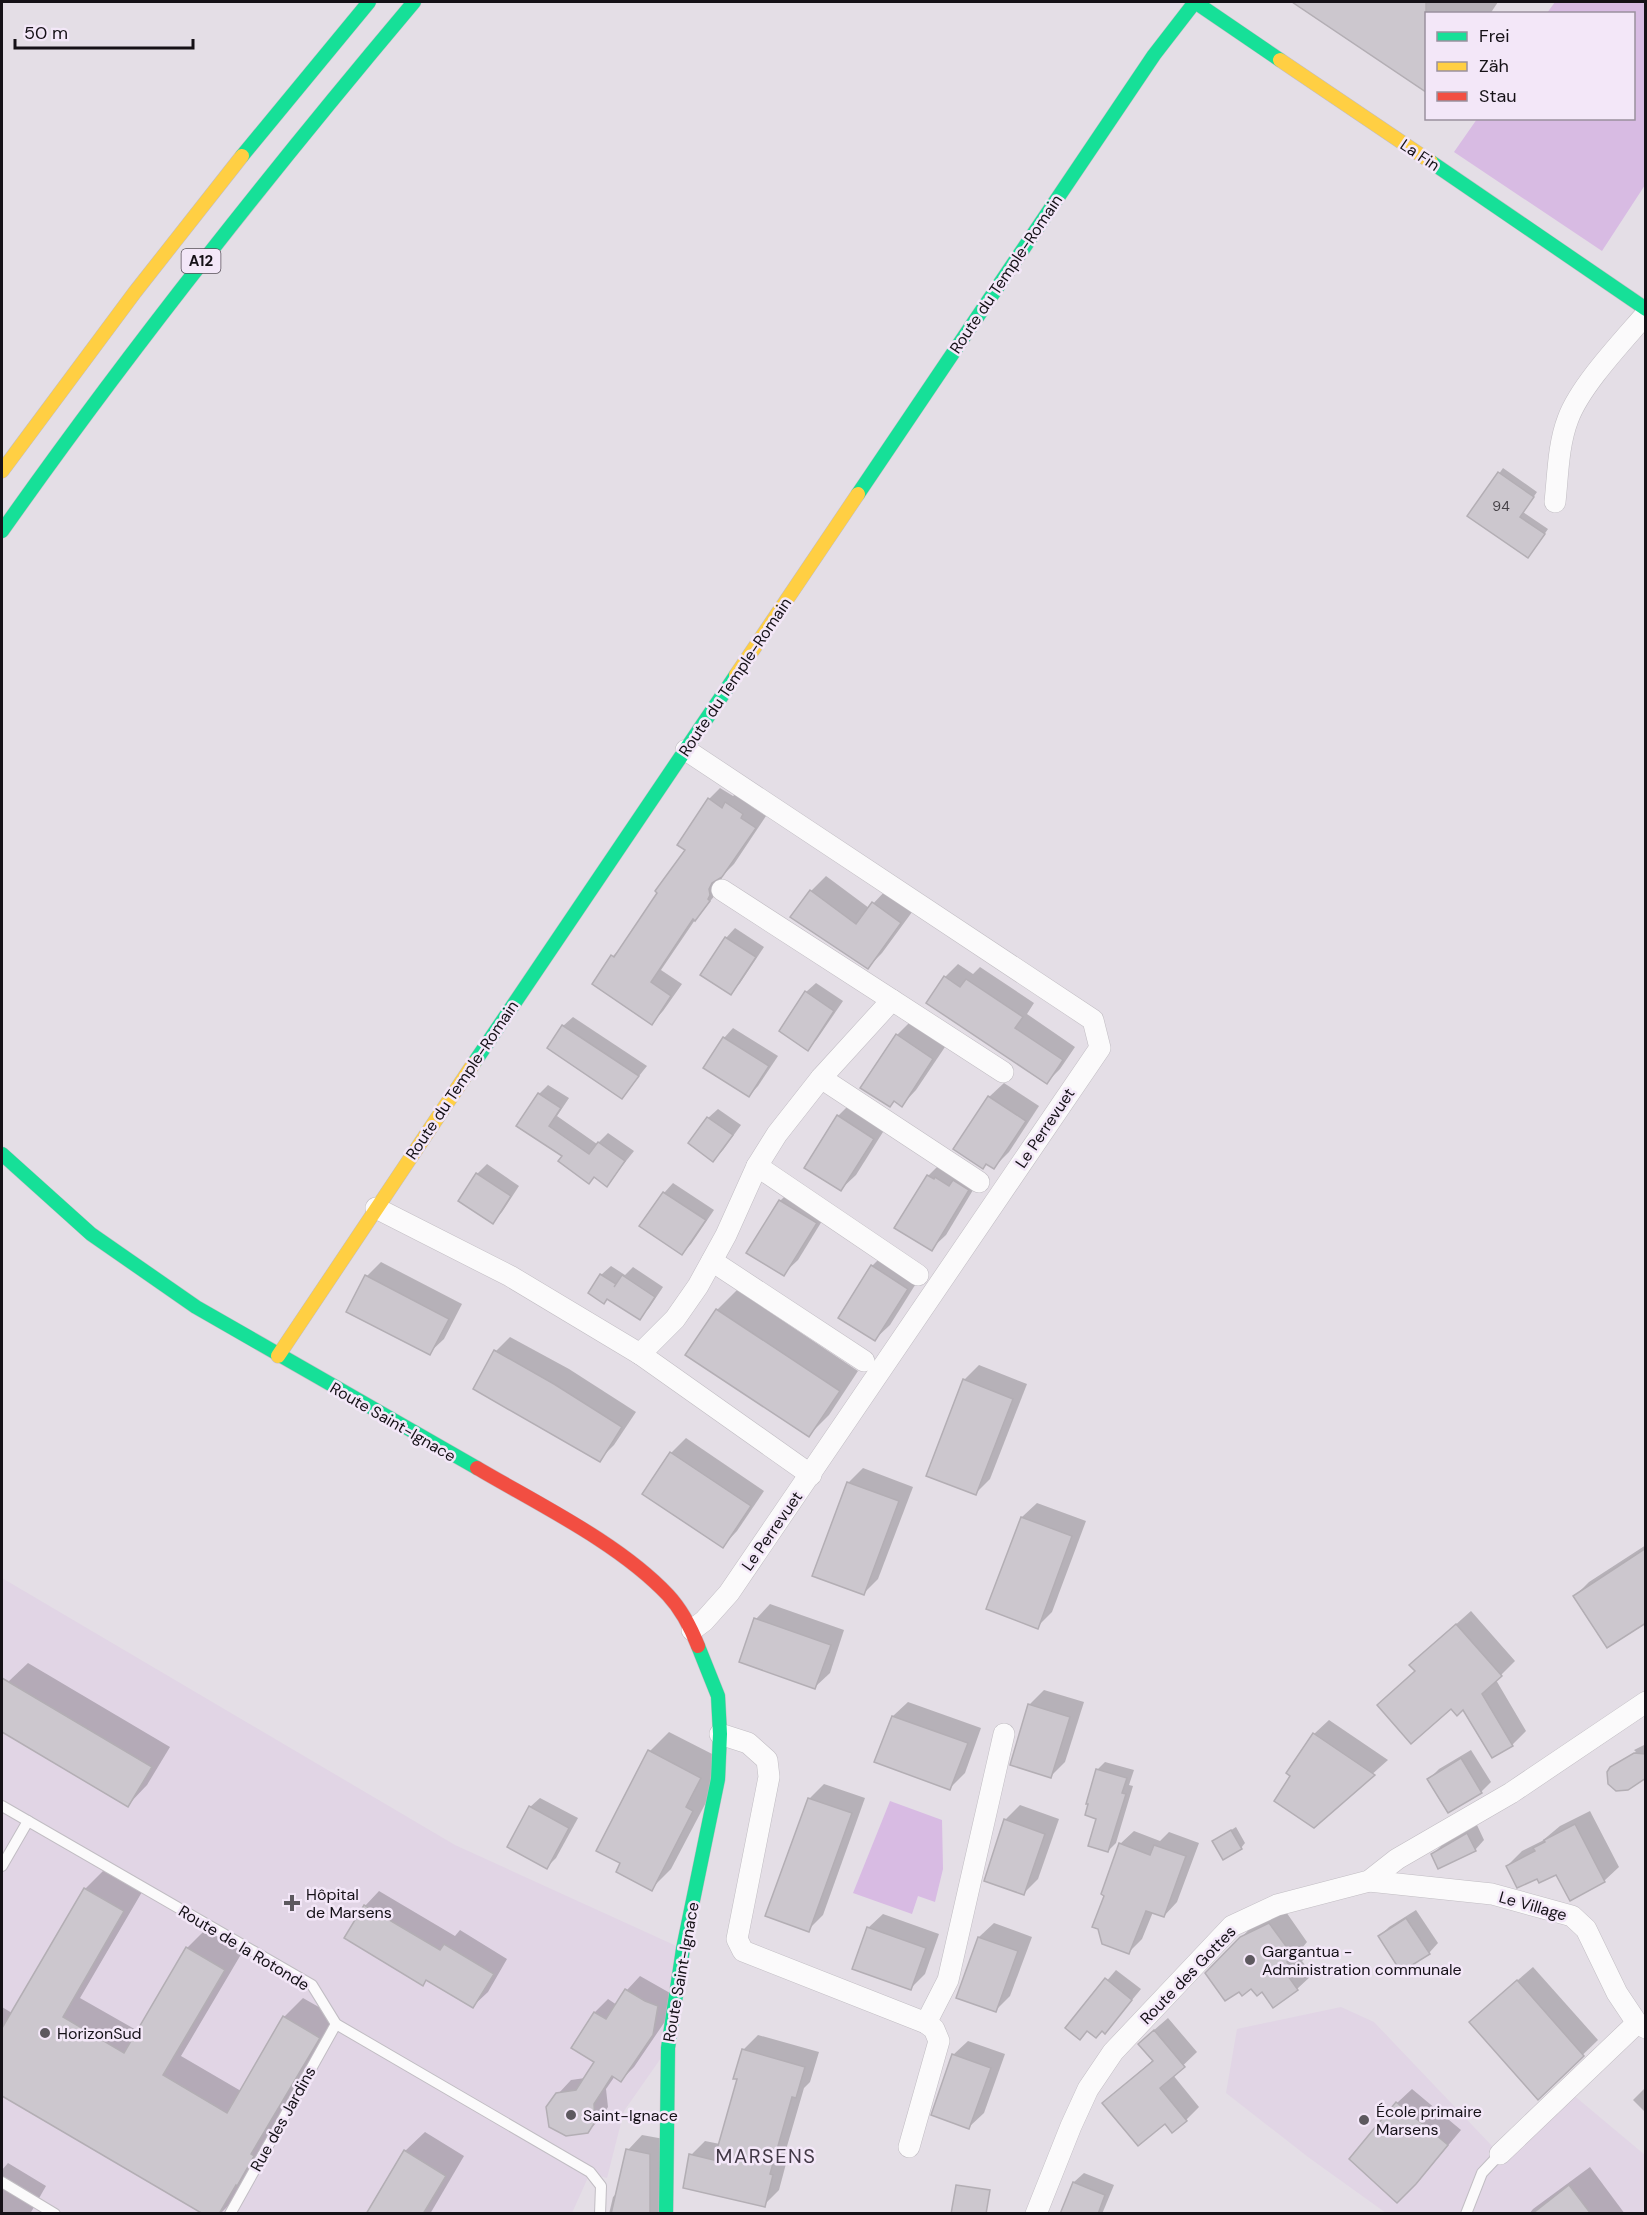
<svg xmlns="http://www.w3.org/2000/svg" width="1647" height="2215" font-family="'DM Sans',sans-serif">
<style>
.built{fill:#e1d5e5}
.green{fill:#d8bbe3}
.shadow{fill:#0003}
.building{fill:#ccc7ce;stroke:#b3aeb4;stroke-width:1.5}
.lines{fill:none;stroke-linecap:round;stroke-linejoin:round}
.lane-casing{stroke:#c1bdc3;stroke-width:12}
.street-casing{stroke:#c1bdc3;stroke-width:22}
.fast-casing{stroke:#c1bdc3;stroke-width:15}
.slow-casing{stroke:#c1bdc3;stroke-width:15}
.jam-casing{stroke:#c1bdc3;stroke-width:15}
.lane{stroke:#fbfafb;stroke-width:10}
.street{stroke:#fbfafb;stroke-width:21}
.fast{stroke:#16e098;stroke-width:14}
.slow{stroke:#ffcf43;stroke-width:14}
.jam{stroke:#f24e42;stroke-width:14}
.poi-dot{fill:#5d595f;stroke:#f3e7f8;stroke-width:2}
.labels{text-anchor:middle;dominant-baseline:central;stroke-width:5;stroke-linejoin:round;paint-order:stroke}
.number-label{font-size:14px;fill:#444046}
.shield{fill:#f3e7f8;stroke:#58515a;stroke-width:1.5}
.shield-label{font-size:15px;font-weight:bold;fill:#151117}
.street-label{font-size:16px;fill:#151117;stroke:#f3e7f8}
.poi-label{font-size:16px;fill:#151117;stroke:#f3e7f8;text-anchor:start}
.quarter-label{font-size:20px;letter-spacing:1.5px;fill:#413845;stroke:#f3e7f8}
</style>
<rect width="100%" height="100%" fill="#e4dee6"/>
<g class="built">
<polygon points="2,1578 455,1845 683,1949 668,2048 624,2111 607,2178 590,2173 572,2213 2,2214"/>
<polygon points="1341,2007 1374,2022 1493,2147 1571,2093 1645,2155 1645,2213 1386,2213 1308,2157 1226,2093 1237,2029"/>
</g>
<g class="green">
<polygon points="1555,2 1645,2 1645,185 1602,251 1454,152 1477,119 1634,118 1634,14 1547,13"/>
<polygon points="890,1801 942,1820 943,1869 935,1902 918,1896 912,1914 853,1893"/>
</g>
<g class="shadow">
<polygon points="1302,2 1498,2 1490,14 1426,14 1426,90 1300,5"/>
<polygon points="1503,468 1537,492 1523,512 1548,529 1532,552 1470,516"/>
<polygon points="720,788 733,796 738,792 753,802 751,806 766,816 734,864 722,876 721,888 697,917 661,970 682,984 663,1011 652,1023 594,983 613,956 624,945 687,850 709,799"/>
<polygon points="826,876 869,908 888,888 915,908 882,953 868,967 811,891"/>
<polygon points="735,928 764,947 740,983 731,993 726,938"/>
<polygon points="958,964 973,974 980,967 1034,1003 1027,1014 1075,1047 1060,1069 1047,1082 945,977"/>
<polygon points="816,983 843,1001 817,1039 808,1049 806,992"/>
<polygon points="573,1017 647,1066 622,1097 563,1026"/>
<polygon points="912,1020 947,1044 916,1090 902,1105 895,1100 897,1035"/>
<polygon points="733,1028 778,1056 758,1086 749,1096 724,1038"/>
<polygon points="1004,1083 1039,1106 1009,1152 994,1167 989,1097"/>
<polygon points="548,1085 569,1098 557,1116 597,1144 608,1133 634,1151 607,1185 595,1176 589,1182 564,1155 518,1126 539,1094"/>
<polygon points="853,1101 888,1124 856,1175 841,1189 838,1116"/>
<polygon points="718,1109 741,1125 723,1150 713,1160 708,1118"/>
<polygon points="943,1161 982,1175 946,1235 931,1249 896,1227 928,1176"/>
<polygon points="487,1164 519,1186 502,1212 492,1222 460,1201 477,1174"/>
<polygon points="673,1183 714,1210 691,1244 682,1253 664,1193"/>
<polygon points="795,1186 830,1208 798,1260 783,1274 780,1201"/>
<polygon points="887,1251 922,1274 890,1325 875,1339 872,1266"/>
<polygon points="381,1262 462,1304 444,1339 429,1353 367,1276"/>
<polygon points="611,1266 625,1275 633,1267 663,1287 649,1308 639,1318 601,1275"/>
<polygon points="737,1290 858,1371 829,1415 809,1435 688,1354 717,1310"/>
<polygon points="510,1337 569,1369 636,1412 614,1445 599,1460 496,1351"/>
<polygon points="979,1365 1027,1384 990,1479 976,1493 964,1380"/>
<polygon points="686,1438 764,1491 737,1531 723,1546 644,1493 671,1453"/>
<polygon points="863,1468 913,1487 878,1579 864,1593 848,1483"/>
<polygon points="1037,1503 1086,1521 1052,1612 1037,1627 1022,1517"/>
<polygon points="1646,1545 1646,1621 1575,1596 1589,1582"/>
<polygon points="770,1604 844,1630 830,1673 815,1687 756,1619"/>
<polygon points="1471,1611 1515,1661 1496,1680 1526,1731 1512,1745 1464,1707 1379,1705 1416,1670 1426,1651"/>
<polygon points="28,1663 170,1747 147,1785 128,1805 2,1730 2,1694 8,1682"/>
<polygon points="1044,1690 1084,1702 1065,1762 1050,1777 1029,1705"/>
<polygon points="908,1702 981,1728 965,1773 950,1788 876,1761 893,1716"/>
<polygon points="1329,1720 1388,1760 1314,1826 1314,1734"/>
<polygon points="669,1732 720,1758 712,1791 671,1869 651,1889 622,1862 650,1751"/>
<polygon points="1646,1744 1646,1776 1616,1765 1636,1752 1634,1750"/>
<polygon points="1471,1750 1491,1782 1481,1792 1448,1811 1429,1779 1439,1769"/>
<polygon points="1105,1762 1134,1770 1129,1785 1133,1786 1116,1843 1108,1851 1097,1770"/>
<polygon points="824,1784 865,1798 823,1915 808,1930 767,1915 810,1798"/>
<polygon points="540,1798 578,1818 556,1858 547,1867 530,1807"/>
<polygon points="1020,1805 1059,1819 1038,1879 1023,1894 1005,1820"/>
<polygon points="1590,1811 1619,1867 1604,1881 1507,1866 1522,1851 1542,1841 1560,1826"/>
<polygon points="1477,1825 1484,1840 1475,1850 1433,1854 1442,1845"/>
<polygon points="1236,1827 1245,1843 1241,1848 1214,1841"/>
<polygon points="1134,1831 1160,1841 1169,1832 1199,1843 1177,1902 1164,1916 1153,1912 1142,1939 1129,1952 1106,1895 1120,1844"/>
<polygon points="104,1870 142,1892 80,1998 138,2031 187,1948 206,1929 243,1951 181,2056 241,2091 284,2017 303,1998 338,2018 234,2200 220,2214 206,2214 2,2070 2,2007 12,2013 85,1889"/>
<polygon points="379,1891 455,1936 460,1930 507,1959 488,1992 473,2006 427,1979 423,1984 365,1906"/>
<polygon points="1284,1909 1307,1942 1302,1948 1308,1956 1302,1961 1312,1975 1297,1989 1273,2006 1241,1938 1256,1922"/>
<polygon points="1416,1910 1438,1943 1429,1953 1380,1936 1389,1927"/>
<polygon points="883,1914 939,1934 925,1974 910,1989 868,1928"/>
<polygon points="994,1923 1032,1937 1010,1996 996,2010 979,1937"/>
<polygon points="1533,1967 1598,2040 1538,2098 1486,2008"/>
<polygon points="1116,1970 1141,1989 1114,2022 1103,2030 1067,2028"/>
<polygon points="640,1976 670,1993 666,2020 634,2067 621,2080 615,2076 606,2089 608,2107 601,2118 587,2132 558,2094 571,2080 585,2078 596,2061 573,2047 595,2012 608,1999 617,2005 627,1990"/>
<polygon points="1168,2018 1197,2052 1173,2075 1199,2107 1186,2120 1104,2103 1153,2060 1153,2031"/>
<polygon points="758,2035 819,2052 810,2082 804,2088 783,2160 787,2160 779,2190 764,2205 691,2155 705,2141 720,2144 739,2078 743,2050"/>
<polygon points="968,2041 1005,2054 984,2113 969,2127 953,2055"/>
<polygon points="1646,2087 1646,2113 1633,2100"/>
<polygon points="1412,2089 1461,2130 1430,2167 1397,2201 1397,2103"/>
<polygon points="425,2132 464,2156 430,2214 367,2214 405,2151"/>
<polygon points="642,2135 664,2139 666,2214 609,2214 613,2197 617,2193 628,2150"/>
<polygon points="8,2163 46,2186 30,2214 2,2214 2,2170"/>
<polygon points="1590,2167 1625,2214 1529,2214 1533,2209"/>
<polygon points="1084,2173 1114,2185 1102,2214 1061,2214 1074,2182"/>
</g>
<g class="building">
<polygon points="1292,2 1426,2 1426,92"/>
<polygon points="1498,472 1534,497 1520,517 1545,534 1528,558 1467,516"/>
<polygon points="708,798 722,808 725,802 743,814 741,818 756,828 722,877 712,883 709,889 710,895 708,899 710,901 695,921 693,919 651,982 671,996 652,1025 592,984 611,955 614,957 657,893 655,891 685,850 677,845"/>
<polygon points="810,890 856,924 872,902 901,923 868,969 790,917"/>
<polygon points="725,937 756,957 731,995 700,975"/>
<polygon points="944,976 960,987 966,979 1023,1017 1015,1028 1063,1060 1047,1084 926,1003"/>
<polygon points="805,991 834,1011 808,1051 779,1031"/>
<polygon points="562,1025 639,1076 622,1099 547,1048"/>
<polygon points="896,1034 933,1059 902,1107 894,1101 890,1107 860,1088"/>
<polygon points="723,1037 769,1066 749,1097 703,1068"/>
<polygon points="538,1093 561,1108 549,1126 589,1154 598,1142 625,1161 607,1187 594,1177 589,1184 558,1161 562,1156 516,1126"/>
<polygon points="988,1096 1026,1121 994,1169 986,1164 983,1169 953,1149"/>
<polygon points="837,1115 874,1139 841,1191 804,1168"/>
<polygon points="707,1117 733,1135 713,1162 688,1143"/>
<polygon points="476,1173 511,1196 493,1224 458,1201"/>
<polygon points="927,1175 934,1179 935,1177 949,1186 953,1180 969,1190 932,1251 894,1228"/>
<polygon points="663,1192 706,1220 682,1255 639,1226"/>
<polygon points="779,1200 817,1223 784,1276 746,1253"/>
<polygon points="871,1265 908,1289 875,1341 838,1318"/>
<polygon points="600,1274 616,1284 614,1287 622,1275 655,1297 640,1320 607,1299 604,1304 588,1293"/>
<polygon points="365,1275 449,1319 430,1355 346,1312"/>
<polygon points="716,1309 840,1391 809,1437 685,1355"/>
<polygon points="494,1350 554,1384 622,1427 600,1462 473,1389"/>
<polygon points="963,1379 1013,1399 976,1495 926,1476"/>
<polygon points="670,1452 751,1506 723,1548 642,1494"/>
<polygon points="847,1482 899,1501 864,1595 812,1576"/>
<polygon points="1021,1517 1072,1536 1038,1629 986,1609"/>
<polygon points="1646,1548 1646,1623 1607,1648 1573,1596"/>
<polygon points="754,1618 831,1645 815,1689 739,1662"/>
<polygon points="1456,1624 1502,1676 1482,1694 1513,1746 1492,1758 1463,1710 1457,1716 1451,1709 1411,1744 1377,1705 1415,1671 1409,1665"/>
<polygon points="2,1678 152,1767 128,1807 2,1732"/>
<polygon points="1028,1704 1070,1717 1051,1778 1010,1765"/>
<polygon points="892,1716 968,1743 950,1790 874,1762"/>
<polygon points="1313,1733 1375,1775 1314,1828 1274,1801 1290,1776 1286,1773"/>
<polygon points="648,1750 701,1778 686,1807 693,1811 652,1891 616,1872 620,1863 596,1851"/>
<polygon points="1634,1753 1646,1754 1646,1778 1628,1790 1616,1791 1608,1784 1607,1772 1610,1767"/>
<polygon points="1461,1758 1482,1793 1448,1813 1427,1779"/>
<polygon points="1096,1769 1127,1778 1122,1793 1126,1794 1108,1852 1088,1846 1096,1819 1085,1815 1088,1804 1086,1804"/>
<polygon points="808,1798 852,1813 809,1932 765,1916"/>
<polygon points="529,1806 569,1828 547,1869 507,1847"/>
<polygon points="1004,1819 1045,1834 1024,1895 984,1881"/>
<polygon points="1575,1824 1605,1882 1570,1901 1556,1875 1539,1883 1537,1879 1517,1888 1506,1866 1535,1851 1533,1848 1545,1842 1544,1840"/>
<polygon points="1231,1830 1242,1849 1223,1860 1212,1841"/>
<polygon points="1467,1833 1476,1851 1438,1869 1431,1854"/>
<polygon points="1119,1843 1150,1855 1154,1845 1186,1856 1164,1917 1146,1911 1129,1954 1102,1944 1098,1929 1092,1927 1104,1896 1101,1894"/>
<polygon points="84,1888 124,1911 63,2017 124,2053 186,1947 225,1970 163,2075 227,2113 283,2016 320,2038 251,2154 254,2156 237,2186 236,2185 219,2214 203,2214 2,2096 2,2028"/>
<polygon points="364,1905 440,1950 444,1944 494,1974 473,2008 426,1980 423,1986 344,1938"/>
<polygon points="1406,1918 1430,1954 1401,1972 1378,1936"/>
<polygon points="1269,1923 1294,1957 1287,1962 1294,1972 1288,1976 1298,1990 1273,2008 1262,1992 1257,1996 1251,1989 1242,1996 1239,1992 1225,2001 1205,1973 1240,1937"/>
<polygon points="867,1927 926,1948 911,1990 852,1969"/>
<polygon points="978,1937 1018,1951 996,2012 956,1998"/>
<polygon points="1105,1978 1132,2000 1105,2034 1102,2031 1096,2038 1087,2031 1080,2040 1065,2028"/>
<polygon points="1517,1980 1584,2056 1538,2100 1469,2022"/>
<polygon points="625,1989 645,2001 658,2006 653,2035 621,2082 612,2076 594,2104 595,2122 588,2133 566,2136 549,2127 546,2107 556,2093 576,2090 594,2062 571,2048 594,2012 606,2019"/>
<polygon points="1154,2030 1185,2067 1160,2088 1187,2121 1172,2133 1165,2124 1138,2146 1102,2103 1153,2061 1138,2044"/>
<polygon points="742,2049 805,2067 796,2098 792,2097 770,2174 773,2175 765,2207 683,2188 689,2154 714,2160 737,2079 733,2079"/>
<polygon points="952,2054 991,2068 969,2129 931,2115"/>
<polygon points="1396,2102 1448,2145 1416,2184 1397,2203 1349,2159"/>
<polygon points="626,2149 650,2154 650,2214 611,2214"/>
<polygon points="404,2150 446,2176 423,2214 366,2214"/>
<polygon points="1073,2182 1105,2195 1098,2214 1060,2214"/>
<polygon points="956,2185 990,2190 986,2214 951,2214"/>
<polygon points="1569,2185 1591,2214 1532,2214"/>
</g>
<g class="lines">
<defs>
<g id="lane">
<polyline points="2,1806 312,1985 336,2024 590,2172 601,2186 600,2214"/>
<polyline points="2,1866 28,1821"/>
<polyline points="2,2182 55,2214"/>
<polyline points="230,2214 336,2024"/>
<polyline points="1466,2214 1482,2173 1500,2154"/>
</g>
<g id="street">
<path d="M1555 502C1558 475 1558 445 1568 419 1580 386 1622 342 1646 314"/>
<polyline points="686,750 1093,1020 1100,1048 729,1593 704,1621 692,1630"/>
<polyline points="722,890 892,1000"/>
<polyline points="821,1078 979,1182"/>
<polyline points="757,1166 918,1275"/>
<polyline points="376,1208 510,1276 640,1354 811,1475"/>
<polyline points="712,1261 864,1361"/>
<polyline points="640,1354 675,1319 698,1286 726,1235 757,1166 777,1134 821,1078 892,1000 1003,1072"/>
<polyline points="720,1734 748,1743 767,1760 769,1777 737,1939 743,1951 926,2023 934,2029 939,2041 909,2147"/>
<polyline points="1369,1881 1492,1894 1572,1916 1586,1929 1617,1993 1637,2023 1646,2028"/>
<polyline points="926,2023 948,1980 1004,1734"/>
<polyline points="1500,2154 1637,2023"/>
<polyline points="1036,2214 1071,2126 1088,2089 1113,2052 1232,1926 1277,1905 1369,1881 1397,1859 1511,1793 1646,1702"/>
</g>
<g id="fast">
<polyline points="242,156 369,2"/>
<polyline points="1431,162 1646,309"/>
<polyline points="858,494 1154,55 1195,2 1280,60"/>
<path d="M2 531C131 348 270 173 414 2"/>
<polyline points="474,1063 736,675"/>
<polyline points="2,1154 91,1234 196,1307 477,1468"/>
<polyline points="666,2214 668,2048 683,1949 718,1779 720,1734 718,1696 698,1646"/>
</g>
<g id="slow">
<polyline points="1280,60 1431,162"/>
<polyline points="2,471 135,292 242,156"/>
<polyline points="736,675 858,494"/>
<polyline points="278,1356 474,1063"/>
</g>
<path id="jam" d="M477 1468C538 1504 619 1543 668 1595 681 1609 691 1628 698 1646"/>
</defs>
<use href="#lane" class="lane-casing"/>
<use href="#street" class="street-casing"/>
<use href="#fast" class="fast-casing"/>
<use href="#slow" class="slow-casing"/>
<use href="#jam" class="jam-casing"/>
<use href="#lane" class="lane"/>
<use href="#street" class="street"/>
<use href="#fast" class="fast"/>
<use href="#slow" class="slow"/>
<use href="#jam" class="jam"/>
</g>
<g class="poi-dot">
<path d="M289 1894h6v6h6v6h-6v6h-6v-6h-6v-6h6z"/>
<circle cx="1250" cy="1960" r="6"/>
<circle cx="45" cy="2033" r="6"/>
<circle cx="571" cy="2115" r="6"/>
<circle cx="1364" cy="2120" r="6"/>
</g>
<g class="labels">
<g class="number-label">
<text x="1501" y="506">94</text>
</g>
<rect class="shield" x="181.5" y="249" width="39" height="24" rx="4.5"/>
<g class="shield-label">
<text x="201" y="261">A12</text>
</g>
<g class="street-label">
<text transform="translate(1420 155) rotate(34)">La Fin</text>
<text transform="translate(1006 274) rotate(-56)">Route du Temple-Romain</text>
<text transform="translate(735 677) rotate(-56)">Route du Temple-Romain</text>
<text transform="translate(462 1080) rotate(-56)">Route du Temple-Romain</text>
<text transform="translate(1045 1128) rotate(-56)">Le Perrevuet</text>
<text transform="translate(393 1422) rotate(30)">Route Saint-Ignace</text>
<text transform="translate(772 1531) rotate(-55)">Le Perrevuet</text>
<text transform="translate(1533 1906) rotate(16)">Le Village</text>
<text transform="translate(244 1948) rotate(31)">Route de la Rotonde</text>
<text transform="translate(681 1972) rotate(-80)">Route Saint-Ignace</text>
<text transform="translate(1188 1975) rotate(-46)">Route des Gottes</text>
<text transform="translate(283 2119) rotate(-61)">Rue des Jardins</text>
</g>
<g class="poi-label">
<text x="306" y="1894">Hôpital<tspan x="306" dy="18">de Marsens</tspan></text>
<text x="1262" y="1951">Gargantua -<tspan x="1262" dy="18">Administration communale</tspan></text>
<text x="57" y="2033">HorizonSud</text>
<text x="1376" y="2111">École primaire<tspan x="1376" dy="18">Marsens</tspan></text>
<text x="583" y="2115">Saint-Ignace</text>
</g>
<g class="quarter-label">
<text x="766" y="2156">MARSENS</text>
</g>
</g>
<rect width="1647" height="2215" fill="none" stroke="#151117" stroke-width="6"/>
<rect x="1425" y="12" width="210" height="108" fill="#f3e7f8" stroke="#9a919e" stroke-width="1.5"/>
<rect x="1437" y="32" width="30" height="9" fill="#16e098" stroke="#9a919e" stroke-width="1.5"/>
<text x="1479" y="42" font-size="18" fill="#151117">Frei</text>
<rect x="1437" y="62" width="30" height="9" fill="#ffcf43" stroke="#9a919e" stroke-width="1.5"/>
<text x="1479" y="72" font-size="18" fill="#151117">Zäh</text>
<rect x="1437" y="92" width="30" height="9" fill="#f24e42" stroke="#9a919e" stroke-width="1.5"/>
<text x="1479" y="102" font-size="18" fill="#151117">Stau</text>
<path d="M15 39v9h178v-9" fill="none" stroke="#151117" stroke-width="3"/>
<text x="24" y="39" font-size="18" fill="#151117" stroke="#f3e7f8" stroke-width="4.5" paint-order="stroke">50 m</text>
</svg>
